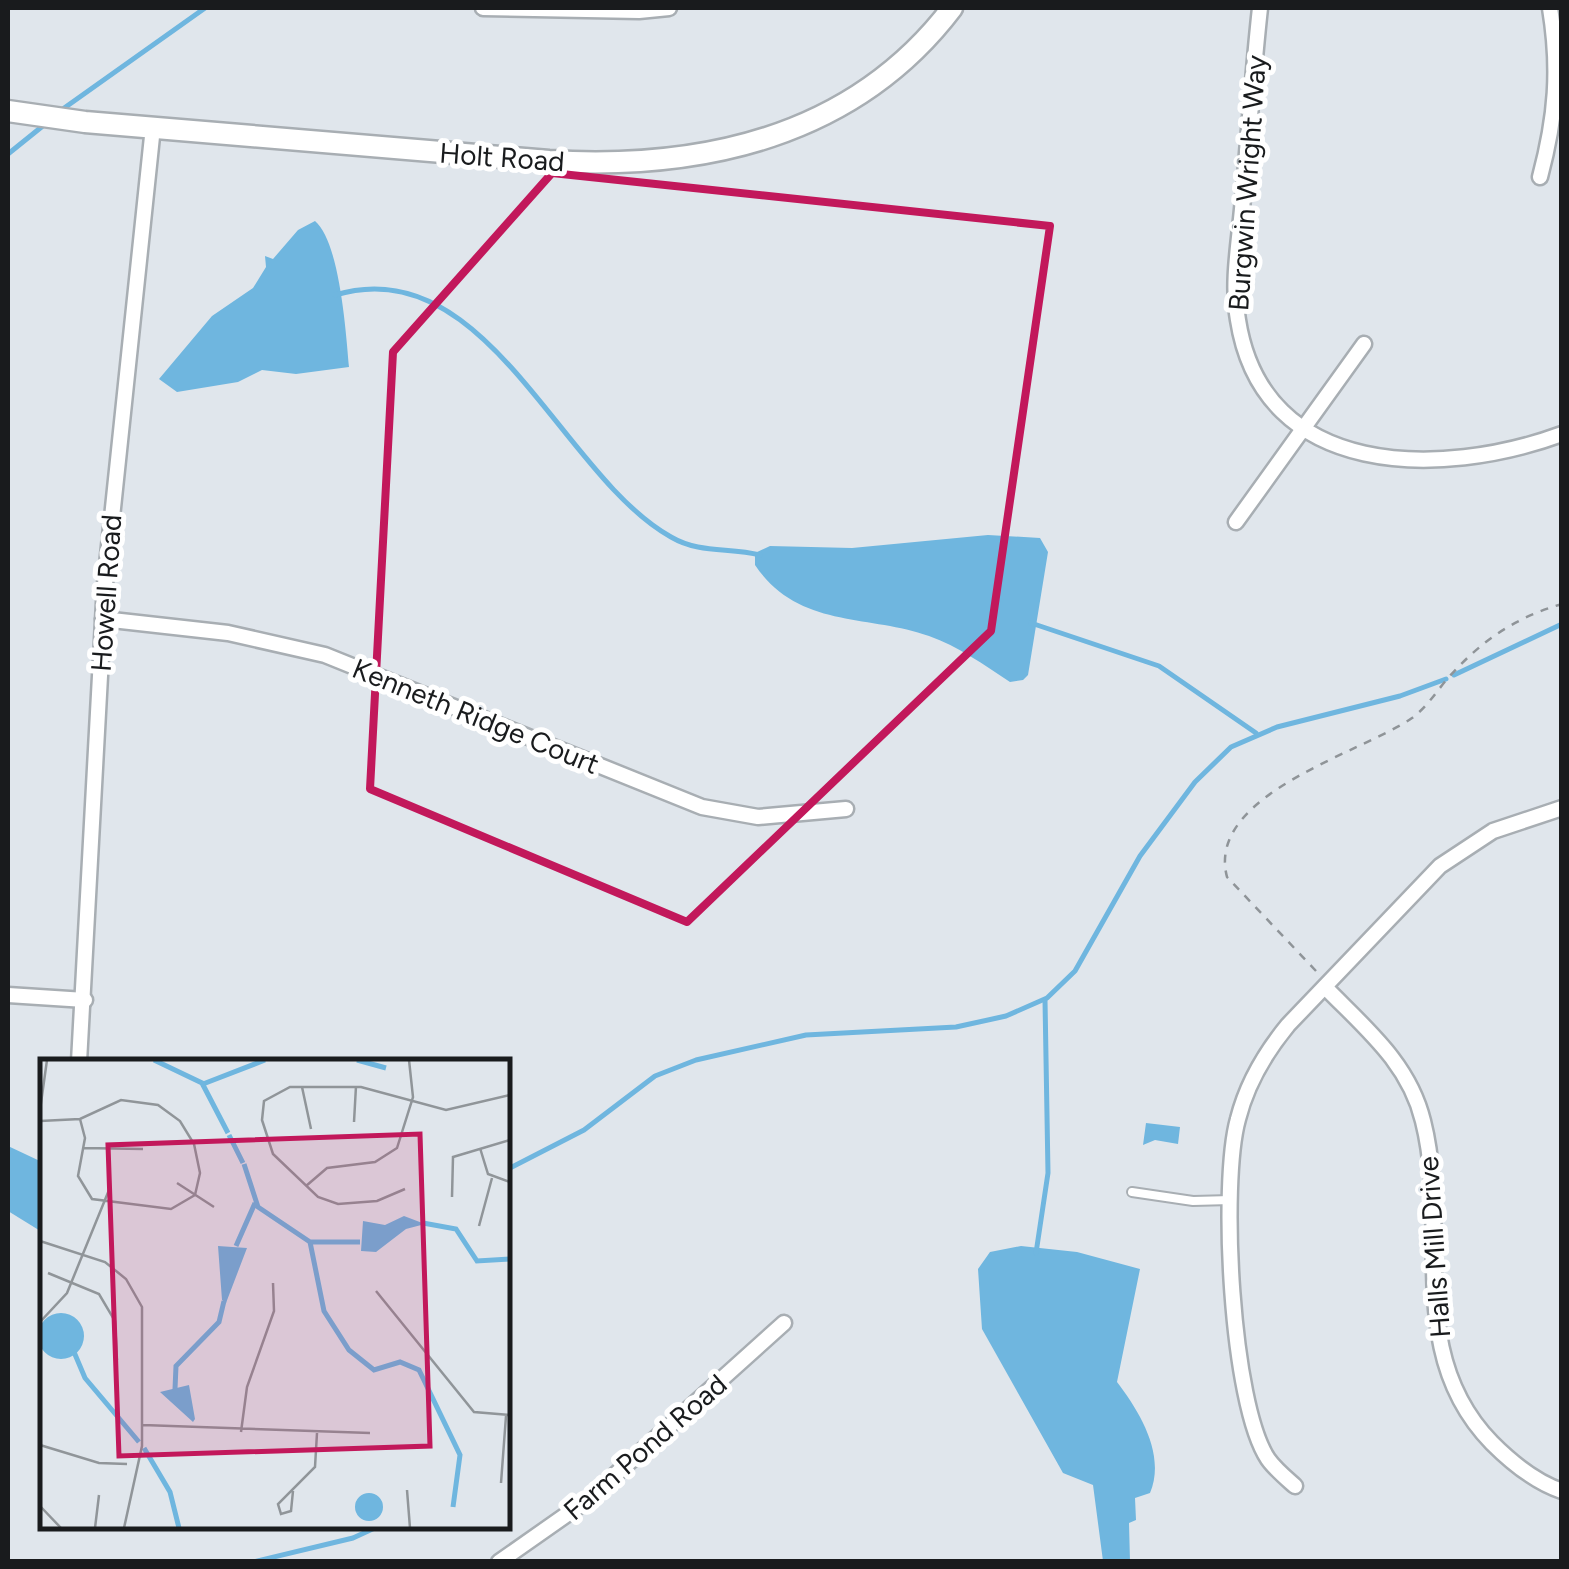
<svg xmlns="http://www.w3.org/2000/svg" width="1569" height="1569" font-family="Figtree,sans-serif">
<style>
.water{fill:#6fb6df}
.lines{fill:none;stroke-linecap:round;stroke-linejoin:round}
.stream{stroke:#6fb6df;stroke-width:5}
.lane-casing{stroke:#a8aeb3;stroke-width:12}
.street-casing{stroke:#a8aeb3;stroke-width:19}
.secondary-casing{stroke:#a8aeb3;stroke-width:25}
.path{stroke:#8f9498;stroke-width:2.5;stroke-dasharray:8 8;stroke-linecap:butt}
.lane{stroke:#fff;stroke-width:8}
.street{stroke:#fff;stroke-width:14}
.secondary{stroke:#fff;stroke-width:20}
.marked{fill:none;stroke:#c2185b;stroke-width:8;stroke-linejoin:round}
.labels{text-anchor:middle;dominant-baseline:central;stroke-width:10;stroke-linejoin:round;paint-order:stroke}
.street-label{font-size:28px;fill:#191b1d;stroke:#fff}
.inset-river{fill:none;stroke:#6fb6df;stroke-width:5}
.inset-road{fill:none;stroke:#909599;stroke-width:2.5}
.view{fill:#c2185b;fill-opacity:0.15;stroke:#c2185b;stroke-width:5}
.inset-edge{fill:none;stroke:#191b1d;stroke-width:5}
</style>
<rect width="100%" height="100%" fill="#e0e6ec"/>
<g class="water">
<path d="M315 221C340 242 346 334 349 367L296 374 262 370 238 382 177 392 159 379 212 316 253 288 266 267 265 256 273 259 298 230Z"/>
<path d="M988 535 1040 538 1048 552 1028 675 1023 680 1010 682C984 665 958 646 929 636 868 614 798 629 755 565V553L770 546 852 548Z"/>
<polygon points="1146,1123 1180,1127 1178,1144 1155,1140 1143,1145"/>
<polygon points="8,1146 42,1162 42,1232 8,1211"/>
<path d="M1021 1246 1077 1252 1140 1269 1117 1382C1140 1412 1166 1455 1150 1493L1135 1498 1136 1520 1129 1523 1130 1561H1103L1093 1485 1063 1473 982 1329 978 1269 990 1252Z"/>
</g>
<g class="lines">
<g class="stream">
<polyline points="60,111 205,8"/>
<polyline points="8,154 44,125"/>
<path d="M335 295C487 249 560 475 671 537 700 554 729 547 760 555"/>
<polyline points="1031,623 1159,666 1256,733"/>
<polyline points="1454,675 1562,624"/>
<polyline points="508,1169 584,1130 655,1076 696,1060 806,1035 956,1027 1006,1016 1047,998 1075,971 1140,856 1195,782 1231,747 1277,727 1400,696 1446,679"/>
<polyline points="1036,1253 1048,1173 1045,1000"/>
<polyline points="253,1562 353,1538 379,1526"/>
</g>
<defs>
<polyline id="lane" points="1132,1192 1193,1201 1231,1200"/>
<g id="street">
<polyline points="483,8 639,11 669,8"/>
<path d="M1260 8C1253 71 1249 135 1243 198 1240 238 1231 281 1238 320 1263 480 1442 478 1562 434"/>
<path d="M1540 177C1556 117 1560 69 1550 8"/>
<polyline points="1236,522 1364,344"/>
<polyline points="103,619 228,633 325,655 702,807 758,817 846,809"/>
<path d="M1325 987C1365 1028 1409 1063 1423 1121 1451 1231 1403 1352 1492 1443 1512 1463 1535 1482 1562 1491"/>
<polyline points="8,995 85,1000"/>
<polyline points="79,1062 105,584 153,127"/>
<path d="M1295 1486C1286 1478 1275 1469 1268 1459 1231 1404 1220 1183 1238 1119 1247 1083 1265 1053 1288 1025L1440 866 1493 831 1562 808"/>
<polyline points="499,1562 586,1501 784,1323"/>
</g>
<path id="secondary" d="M8 111 85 122 549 161C702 170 854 137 952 8"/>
</defs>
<use href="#lane" class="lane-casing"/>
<use href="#street" class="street-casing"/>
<use href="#secondary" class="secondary-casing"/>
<path class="path" d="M1316 971 1227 877C1205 794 1364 752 1412 718 1427 707 1436 692 1448 678 1481 641 1514 618 1562 604"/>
<use href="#lane" class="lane"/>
<use href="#street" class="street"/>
<use href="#secondary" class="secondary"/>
</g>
<path class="marked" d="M552 173 1050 226 991 631 687 922 370 789 393 352Z"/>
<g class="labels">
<g class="street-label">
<text transform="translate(502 157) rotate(4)">Holt Road</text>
<text transform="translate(1247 183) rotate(-86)">Burgwin Wright Way</text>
<text transform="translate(106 593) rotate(-86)">Howell Road</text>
<text transform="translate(476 716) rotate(22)">Kenneth Ridge Court</text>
<text transform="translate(1434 1247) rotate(-94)">Halls Mill Drive</text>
<text transform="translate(645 1447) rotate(-41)">Farm Pond Road</text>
</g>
</g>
<g transform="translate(40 1059)">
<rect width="470" height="470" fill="#e0e6ec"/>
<path d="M364 157 385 165 366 170 336 193 321 192 323 162 345 166ZM178 187 207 189 186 244 182 241ZM-2 277a23 23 0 1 1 46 0a23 23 0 1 1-46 0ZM149 326 155 360 153 363 120 333ZM315 448a14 14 0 1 1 28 0a14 14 0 1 1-28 0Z" fill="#6fb6df"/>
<path class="inset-river" d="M114 1 162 24 188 74M317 1 346 9M163 25 225 1M189 76 203 104M204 105 218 148 270 183 284 252 309 291 334 311 360 303 379 311 420 396 413 448M383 164 416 170 437 202 470 200M270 183H320M196 187 215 144M34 293 45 319 99 383M135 330 136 307 179 263 184 242M104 389 130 433 139 469"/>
<path class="inset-road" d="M262 28 271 70M0 51 7 1M0 62 40 60 81 41 118 46 140 62 154 85 160 114 155 136 131 150 52 140 38 117 45 79 40 60M314 63 316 27M43 89 103 90M440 89 448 115 470 123M137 124 174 148M266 127 287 109 335 103 357 89 373 38 369 1M365 130 337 142 298 145 278 138 233 95 222 61 224 42 250 28H321L406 51 470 36M412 138 413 98 470 81M439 167 452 119M0 182 65 203 86 220 102 248V387L84 469M8 214 59 235 75 262 77 301M336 232 434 353 470 356M0 263 27 234 69 131M103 366 330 374M201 373 207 328 234 252 233 224M0 386 59 404 87 405M461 424 466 357M367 431 370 469M253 432 251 452 241 455 238 445 275 408 277 374M0 447 21 469M55 469 59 436"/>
<path class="view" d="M380 75 390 387 79 397 68 86Z"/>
<rect width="470" height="470" class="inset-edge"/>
</g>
<rect width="1569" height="1569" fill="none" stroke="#191b1d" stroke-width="20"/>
</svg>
